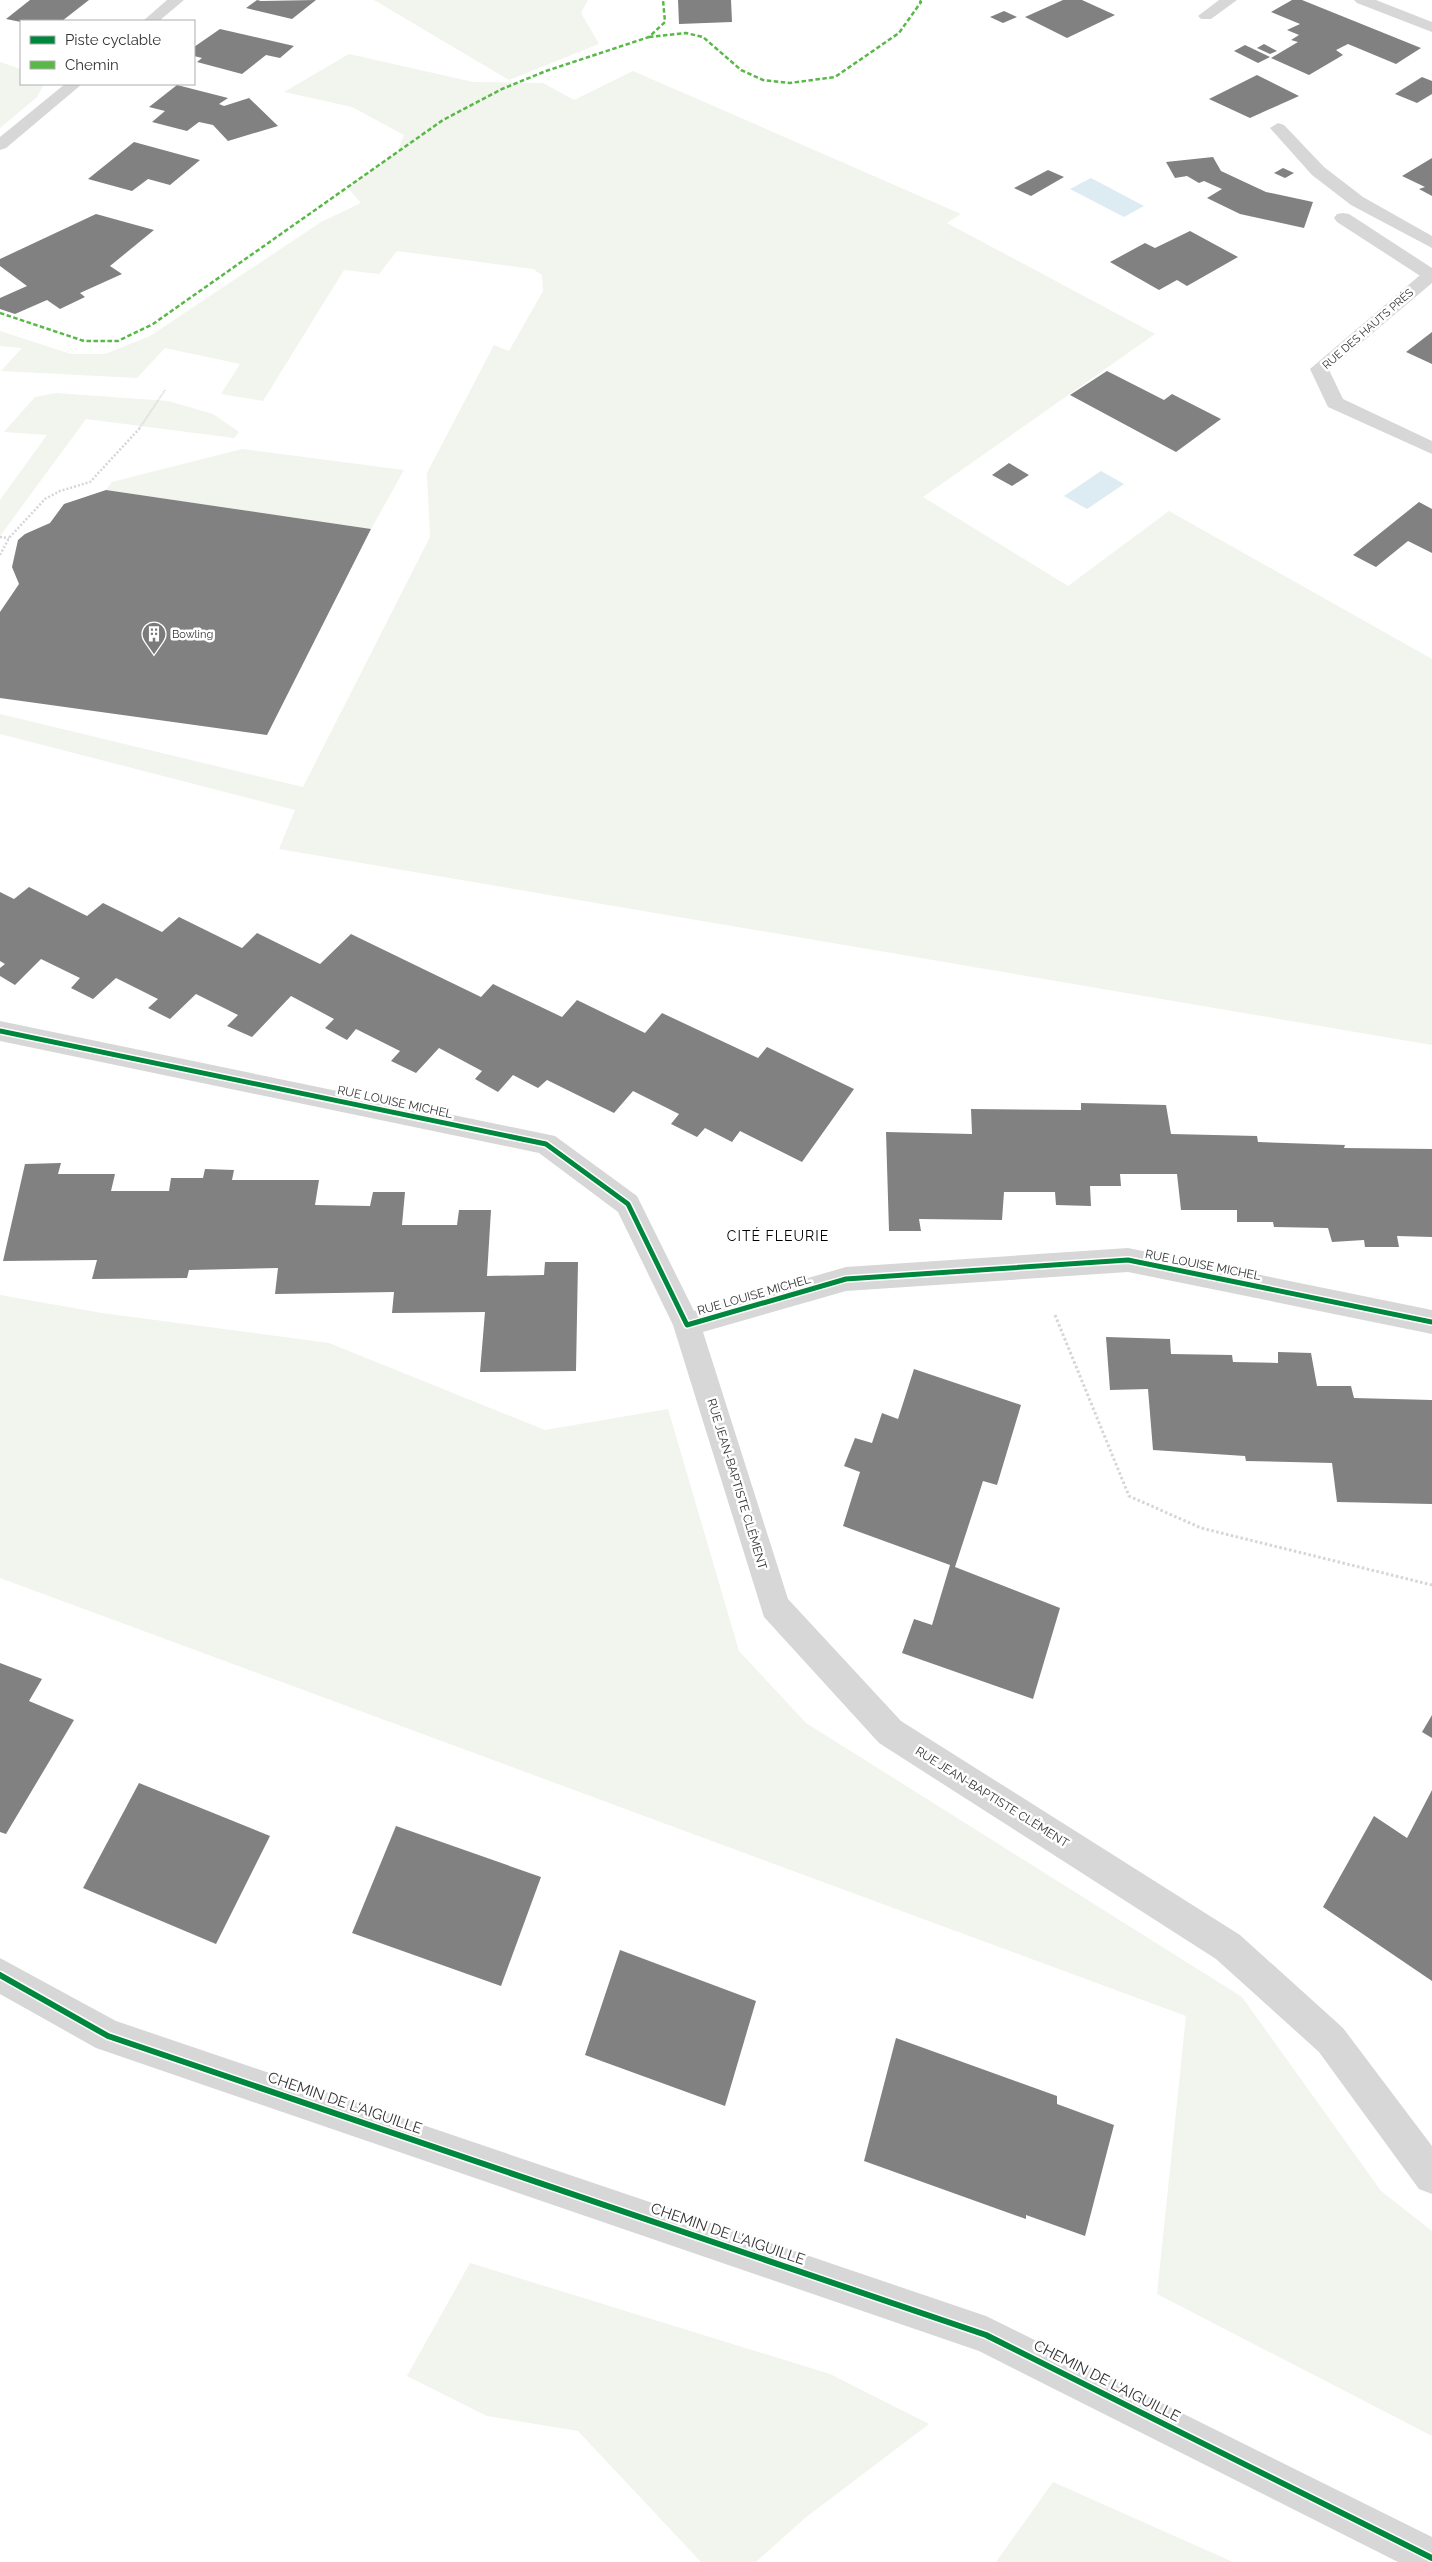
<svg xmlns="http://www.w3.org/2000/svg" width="1432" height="2562" font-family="Raleway,sans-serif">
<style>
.green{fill:#f1f5ed}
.water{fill:#ddebf3}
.building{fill:#818181}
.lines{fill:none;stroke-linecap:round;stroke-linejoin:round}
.path-far2{stroke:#d6d6d6;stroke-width:2;stroke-dasharray:1 1;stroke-linecap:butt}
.path-far1{stroke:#d6d6d6;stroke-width:2.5;stroke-dasharray:2 2;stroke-linecap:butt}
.path{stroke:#d6d6d6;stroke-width:3;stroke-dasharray:2.5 2.5;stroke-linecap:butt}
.service{fill:#d7d7d7;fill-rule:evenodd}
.minor{fill:#d7d7d7;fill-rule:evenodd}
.quiet{stroke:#58b947;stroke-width:2.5;stroke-dasharray:4.5 2.5;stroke-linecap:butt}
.cycleway-far1-casing{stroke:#fff;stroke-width:8}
.cycleway-casing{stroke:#fff;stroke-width:9}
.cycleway-far1{stroke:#00873e;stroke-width:5}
.cycleway{stroke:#00873e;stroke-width:6}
.labels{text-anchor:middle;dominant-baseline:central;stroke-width:5;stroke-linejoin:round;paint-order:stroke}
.far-street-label{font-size:11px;fill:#333;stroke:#fff}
.far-poi-label{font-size:11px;fill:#333;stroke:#fff;text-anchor:start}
.street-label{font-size:12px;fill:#333;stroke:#fff}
.neighbourhood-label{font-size:14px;letter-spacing:1px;fill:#000;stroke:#fff}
.near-street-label{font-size:15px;fill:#333;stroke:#fff}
</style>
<rect width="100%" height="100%" fill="#fff"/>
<g class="green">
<polygon points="374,0 588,0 581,13 599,44 509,80"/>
<polygon points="349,54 473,82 543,83 574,100 633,71 961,214 947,223 1155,334 923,497 1068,586 1169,511 1432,659 1432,1045 279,849 295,810 0,734 0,714 303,787 430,537 427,473 494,345 509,351 543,291 542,275 533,269 397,251 379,274 344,270 263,401 221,394 240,364 165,348 137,378 1,371 22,348 0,346 0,331 71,354 105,354 150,336 321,222 361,203 347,187 397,153 404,135 352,107 284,92"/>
<polygon points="0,62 21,69 21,84 44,84 37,97 0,128"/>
<polygon points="56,393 168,401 213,414 239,432 234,438 86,419 0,536 0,500 47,435 4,432 35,397"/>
<polygon points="242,449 404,470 371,529 106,490 112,482"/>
<polygon points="0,1295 102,1313 329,1343 545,1430 668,1409 739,1651 806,1723 1242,1997 1381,2191 1432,2231 1432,2436 1157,2294 1186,2016 0,1578"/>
<polygon points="470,2263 830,2374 929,2424 805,2518 756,2562 701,2562 578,2431 487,2416 407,2376"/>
<polygon points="1053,2482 1233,2562 996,2562"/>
</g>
<g class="water">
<polygon points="1091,178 1144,206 1124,217 1070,189"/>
<polygon points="1101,471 1124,484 1087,509 1064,496"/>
</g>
<g class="building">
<polygon points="30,0 89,0 62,21 21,22 6,19"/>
<polygon points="257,0 261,1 316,0 292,19 246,8"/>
<polygon points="678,0 731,0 732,22 679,24"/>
<polygon points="1063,0 1082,0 1115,15 1067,38 1025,17"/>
<polygon points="1292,0 1302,0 1421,48 1396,64 1348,44 1336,50 1343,55 1309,75 1271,58 1298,42 1291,40 1299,35 1287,30 1300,24 1271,12"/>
<polygon points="1004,11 1017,17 1003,23 990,17"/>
<polygon points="220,29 294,46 280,58 266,55 242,74 197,62 202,58 194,56 194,47"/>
<polygon points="1264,44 1277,51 1270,54 1257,48"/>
<polygon points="1245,45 1270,57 1258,63 1234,51"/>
<polygon points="1257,75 1299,96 1250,118 1209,99"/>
<polygon points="1422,77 1432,81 1432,94 1417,103 1395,94"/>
<polygon points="177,85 228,98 219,104 224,106 249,98 278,126 228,141 213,125 199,122 187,131 152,122 165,111 149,107"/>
<polygon points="134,142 200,160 170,185 148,179 132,191 88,179"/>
<polygon points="1213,157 1221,171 1266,192 1313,202 1304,228 1240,214 1207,198 1222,189 1204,181 1199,183 1187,176 1175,178 1166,162"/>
<polygon points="1432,158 1432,196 1419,189 1425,187 1402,176"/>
<polygon points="1283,168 1294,173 1285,178 1274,173"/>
<polygon points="1048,170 1064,177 1031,196 1014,188"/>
<polygon points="96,214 154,230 110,266 122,274 80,293 85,297 60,309 47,300 15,314 0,309 0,298 27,286 0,266 0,259"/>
<polygon points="1190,231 1238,257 1187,286 1177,280 1159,290 1110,262 1145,243 1155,248"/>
<polygon points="1432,332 1432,364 1406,352"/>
<polygon points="1107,371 1164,400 1172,394 1221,419 1176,452 1070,395"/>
<polygon points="1009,463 1029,475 1012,486 992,475"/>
<polygon points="106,490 371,529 267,735 0,698 0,612 19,584 12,567 18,540 25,534 50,523 64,504"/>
<polygon points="1419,502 1432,509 1432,553 1408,541 1376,567 1353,555"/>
<polygon points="29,887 87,916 103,903 162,932 179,917 242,948 257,933 320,964 351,934 481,997 493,984 562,1017 577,1000 645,1033 662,1013 758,1058 767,1047 854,1089 802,1162 740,1131 732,1142 705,1128 697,1137 671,1124 679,1114 633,1091 614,1113 547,1080 538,1088 513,1075 498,1092 475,1079 482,1071 439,1048 416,1073 391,1061 400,1051 356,1029 347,1040 325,1028 334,1019 291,996 252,1037 227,1026 238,1015 196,994 170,1019 148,1008 158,999 116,978 93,999 71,988 80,978 41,959 15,985 0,976 0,968 5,964 0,961 0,892 14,899"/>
<polygon points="1081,1103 1166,1105 1171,1134 1257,1136 1258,1142 1345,1145 1344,1148 1432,1149 1432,1237 1397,1236 1399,1247 1365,1247 1364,1240 1332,1242 1328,1228 1274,1227 1273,1222 1237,1222 1237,1210 1181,1210 1177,1174 1120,1174 1121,1186 1090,1186 1091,1206 1056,1205 1055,1192 1004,1192 1002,1220 919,1219 921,1231 889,1231 886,1132 972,1134 971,1109 1081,1110"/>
<polygon points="61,1163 58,1174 115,1174 111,1191 169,1191 171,1178 203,1178 205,1169 234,1170 232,1180 319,1180 315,1205 370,1206 373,1192 405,1192 402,1225 457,1225 459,1210 491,1210 487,1276 544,1275 545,1262 578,1262 576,1371 480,1372 485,1312 392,1313 394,1292 275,1294 278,1268 189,1270 187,1278 92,1279 97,1260 3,1261 25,1164"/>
<polygon points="1106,1337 1170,1339 1171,1354 1232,1355 1233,1362 1278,1363 1278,1352 1311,1353 1317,1386 1351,1386 1354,1398 1432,1400 1432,1504 1337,1502 1332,1463 1246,1461 1245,1456 1153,1450 1148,1389 1110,1390"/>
<polygon points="914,1369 1021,1405 997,1485 983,1481 955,1567 1060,1608 1033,1699 902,1653 914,1619 932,1625 950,1565 843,1526 860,1472 844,1466 855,1438 872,1443 882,1413 898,1419"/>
<polygon points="0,1663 42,1679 29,1701 74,1720 6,1834 0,1832"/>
<polygon points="1432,1715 1432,1738 1422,1732"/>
<polygon points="139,1783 270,1836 216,1944 83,1888"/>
<polygon points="1432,1790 1432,1981 1323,1907 1374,1816 1407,1838"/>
<polygon points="396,1826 541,1877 501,1986 352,1933"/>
<polygon points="620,1950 756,2001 725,2106 585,2055"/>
<polygon points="896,2038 1057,2096 1057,2104 1114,2125 1085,2236 1026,2215 1026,2219 864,2161"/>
</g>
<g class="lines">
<polyline class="path-far2" points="139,429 165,390"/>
<g class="path-far1">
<polyline points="0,537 9,538"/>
<polyline points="0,555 9,538 45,499 60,491 90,482 140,428"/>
</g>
<polyline class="path" points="1055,1315 1129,1496 1201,1528 1432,1585"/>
<g class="service">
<polygon points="1278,123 1284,125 1324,167 1363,197 1432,236 1432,248 1351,205 1312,175 1270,128"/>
<polygon points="1343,213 1349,214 1432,268 1432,280 1425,279 1337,222 1334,218 1337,214"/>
</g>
<g class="minor">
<polygon points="167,0 184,0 159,21 143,21"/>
<polygon points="1219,0 1237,0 1211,19 1201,19 1198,16"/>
<polygon points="1354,0 1376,0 1432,22 1432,32 1357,3"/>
<polygon points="65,84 82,84 6,148 0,150 0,137"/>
<polygon points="1432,269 1432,283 1329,370 1343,399 1432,441 1432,454 1328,407 1310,369 1426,270"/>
<polygon points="0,1021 555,1136 637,1196 694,1311 846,1267 1128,1248 1432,1310 1432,1334 1128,1272 846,1291 703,1332 788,1599 901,1721 1240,1935 1343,2028 1432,2146 1432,2194 1419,2189 1319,2052 1216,1959 879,1743 764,1617 673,1325 618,1212 539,1153 0,1041"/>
<polygon points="0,1958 116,2021 986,2316 1432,2537 1432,2562 1398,2562 979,2351 96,2048 0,1994"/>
</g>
<g class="quiet">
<polyline points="649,37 686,33 703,37 741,70 763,80 790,83 835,77 899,33 921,2 919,0"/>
<polyline points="0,313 84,341 118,341 153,324 443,120 502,89 546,71 649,37 665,22 663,0"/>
</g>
<defs>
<polyline id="cycleway-far1" points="0,1031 546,1144 628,1204 687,1325 846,1279 1128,1260 1432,1322"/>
<polyline id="cycleway" points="0,1975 108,2036 986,2335 1432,2558"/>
</defs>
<use href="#cycleway-far1" class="cycleway-far1-casing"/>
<use href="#cycleway" class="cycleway-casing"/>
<use href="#cycleway-far1" class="cycleway-far1"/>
<use href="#cycleway" class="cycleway"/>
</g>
<defs>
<symbol id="building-pin" viewBox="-11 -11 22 30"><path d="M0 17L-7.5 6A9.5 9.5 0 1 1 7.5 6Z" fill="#7a7a7a" stroke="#fff"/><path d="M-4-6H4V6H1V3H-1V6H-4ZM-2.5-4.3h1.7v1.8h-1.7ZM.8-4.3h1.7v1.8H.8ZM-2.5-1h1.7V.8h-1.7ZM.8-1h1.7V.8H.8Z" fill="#fff"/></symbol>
</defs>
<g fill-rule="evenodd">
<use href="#building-pin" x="140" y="620" width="28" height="38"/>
</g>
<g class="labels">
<g class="far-street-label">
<text transform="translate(1368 329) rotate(-41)">RUE DES HAUTS PRÉS</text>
</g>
<g class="far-poi-label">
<text x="172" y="634">Bowling</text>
</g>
<g class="street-label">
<text transform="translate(395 1102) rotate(12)">RUE LOUISE MICHEL</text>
<text transform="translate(1203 1265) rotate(11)">RUE LOUISE MICHEL</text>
<text transform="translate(754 1295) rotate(-16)">RUE LOUISE MICHEL</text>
<text transform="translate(737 1484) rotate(73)">RUE JEAN-BAPTISTE CLÉMENT</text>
<text transform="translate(992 1797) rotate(32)">RUE JEAN-BAPTISTE CLÉMENT</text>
</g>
<g class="neighbourhood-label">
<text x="778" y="1236">CITÉ FLEURIE</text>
</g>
<g class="near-street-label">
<text transform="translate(345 2103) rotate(19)">CHEMIN DE L'AIGUILLE</text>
<text transform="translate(728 2234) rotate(19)">CHEMIN DE L'AIGUILLE</text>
<text transform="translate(1107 2381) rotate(27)">CHEMIN DE L'AIGUILLE</text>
</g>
</g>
<rect x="20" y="20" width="175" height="65" fill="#ffffff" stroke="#adadad"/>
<rect x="30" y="36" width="25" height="8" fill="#00873e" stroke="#adadad"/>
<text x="65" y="45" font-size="15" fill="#333333">Piste cyclable</text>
<rect x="30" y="61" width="25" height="8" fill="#58b947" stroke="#adadad"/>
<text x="65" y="70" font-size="15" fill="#333333">Chemin</text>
</svg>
